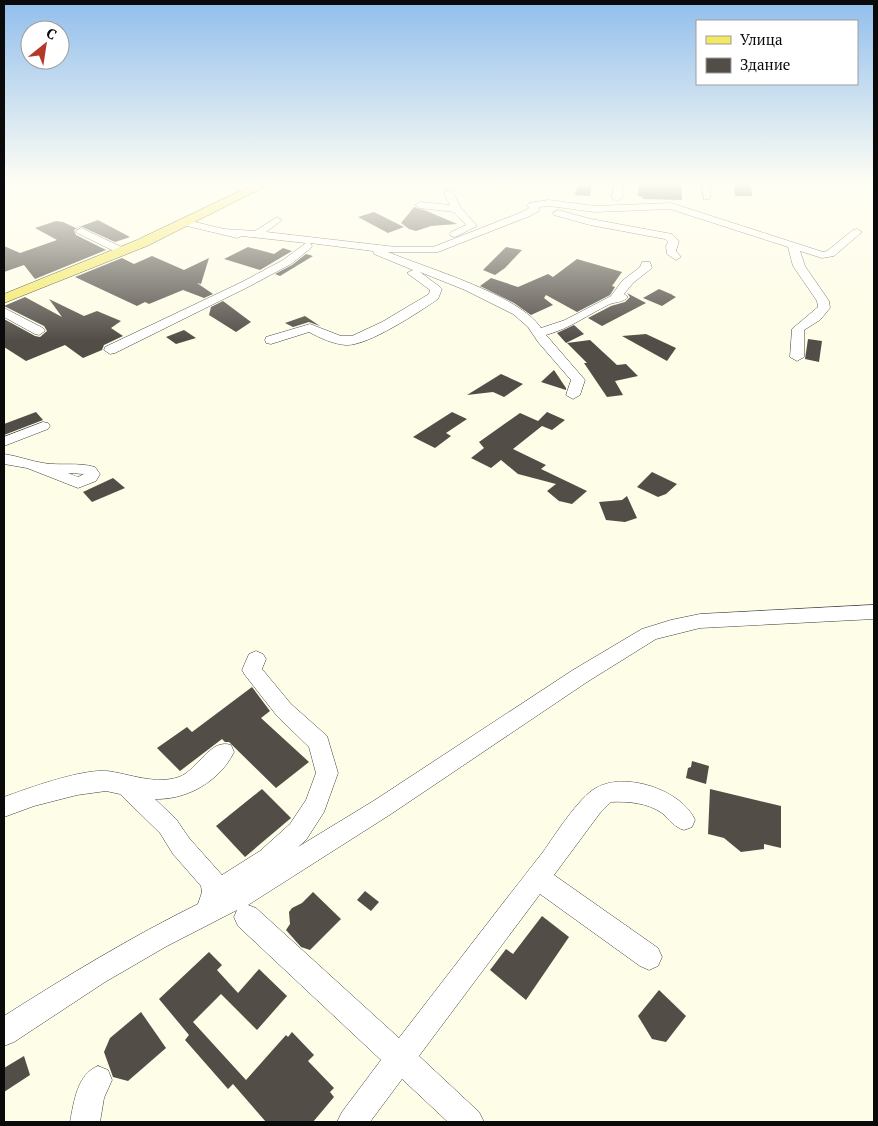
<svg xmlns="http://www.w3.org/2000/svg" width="878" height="1126" font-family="'PT Serif',serif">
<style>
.building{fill:#524d47}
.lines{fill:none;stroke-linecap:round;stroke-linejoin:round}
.minor-casing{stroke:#3d3d3d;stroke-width:1}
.major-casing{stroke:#1b1b1b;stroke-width:1}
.minor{fill:#fff;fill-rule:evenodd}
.major{fill:#f3e862;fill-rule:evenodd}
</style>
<rect width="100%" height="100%" fill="#fefde7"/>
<g class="building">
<polygon points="578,182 593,182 590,196 575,195"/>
<polygon points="639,182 681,182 682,200 643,199 643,197 638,196"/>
<polygon points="734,182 751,182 752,196 735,196"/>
<polygon points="414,207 427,211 457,224 431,226 416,231 409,229 401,223"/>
<polygon points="374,212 404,227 388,233 358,217"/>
<polygon points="98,220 130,237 115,242 80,226 74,230 76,235 106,250 35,279 24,265 4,272 4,246 20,253 57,240 35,228 56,221 63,222 76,228"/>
<polygon points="248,247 274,254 283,248 292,251 260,270 224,259"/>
<polygon points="506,247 522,250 505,268 495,275 483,270"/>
<polygon points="306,254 313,256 280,276 275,274 292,265"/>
<polygon points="152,256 184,270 209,258 201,284 197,283 213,294 204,298 183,290 149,304 145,302 137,306 75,277 122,258 134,264"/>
<polygon points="577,259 622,272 612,286 615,287 610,295 577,312 546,295 544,298 553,305 531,315 514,303 480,286 491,278 518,287 548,274 553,277"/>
<polygon points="659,289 673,295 672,295 676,297 662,306 643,298"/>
<polygon points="627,293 646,303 602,326 588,318 611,306 625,302 630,297"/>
<polygon points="25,297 62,317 49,299 84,316 97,311 121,321 111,328 123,336 104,345 102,350 83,358 65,345 26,361 4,347 4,319 35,336 40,337 47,331 44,326 4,306"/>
<polygon points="223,301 251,322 236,332 209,315 211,307"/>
<polygon points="305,316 320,326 309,322 293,327 285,323"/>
<polygon points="574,325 584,334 566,343 557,333"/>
<polygon points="184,330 196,338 176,344 166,337"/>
<polygon points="646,334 676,348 667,361 622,336"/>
<polygon points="808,339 822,341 819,362 805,359"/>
<polygon points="590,340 617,365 626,364 638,376 615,381 623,395 607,397 584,363 587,363 567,343"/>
<polygon points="554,370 566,388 566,390 541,382"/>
<polygon points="501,374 523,384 504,397 493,392 467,395"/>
<polygon points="36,412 43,420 4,435 4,424"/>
<polygon points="452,412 467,419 446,433 451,436 435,448 413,437"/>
<polygon points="547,412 565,420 552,430 542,426 513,449 546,465 541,469 587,491 572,504 559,501 547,491 556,484 518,474 501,460 491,468 471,458 484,448 479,442 520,413 538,421"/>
<polygon points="652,472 677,484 666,494 658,497 637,487"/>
<polygon points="113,478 125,488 92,502 83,492"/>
<polygon points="627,496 637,518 625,522 606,520 599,502 622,500"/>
<polygon points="252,687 270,711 261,718 309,762 276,788 229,742 225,742 222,739 180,771 157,748 187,727 192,732"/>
<polygon points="692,761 709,766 706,784 686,778 688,768 691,767"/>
<polygon points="262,789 291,818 245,857 216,826"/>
<polygon points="710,789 781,806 781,848 764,844 764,849 741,852 724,838 708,834"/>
<polygon points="365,891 379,902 371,911 357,900"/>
<polygon points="313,892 341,919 310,950 301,947 286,930 290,924 289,912 292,908 302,903"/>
<polygon points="542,916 569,937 526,1000 490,970 506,949 513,954"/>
<polygon points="209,952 222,965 217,970 238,993 259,969 287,996 257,1030 221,994 193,1022 246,1080 286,1035 288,1037 292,1032 314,1055 308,1061 334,1088 330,1092 334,1097 313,1122 266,1122 233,1084 228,1089 185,1040 189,1035 159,999"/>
<polygon points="659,990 686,1016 666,1042 652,1039 638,1016"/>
<polygon points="141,1012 166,1048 128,1081 113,1077 104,1052 110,1038"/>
<polygon points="24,1056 30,1075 4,1092 4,1068"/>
</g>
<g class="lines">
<defs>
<g id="minor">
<polygon points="614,182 624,182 622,198 617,201 612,198"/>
<polygon points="701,182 711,182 710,199 704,199"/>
<polygon points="449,190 452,191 461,208 477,226 455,237 451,236 450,234 451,232 466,225 454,212 420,208 415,205 420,202 450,205 444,193"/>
<path d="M549 200 595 206 671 203 823 252 827 251 853 230 857 229 862 232 834 256 822 258 800 251 805 266 829 301 830 308 820 320 804 330V357L797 361 790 357 792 329 818 307 817 301 793 266 788 247 670 209 595 212 549 206 539 207V211L530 216 438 252H388C426 268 520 295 541 328L565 320 611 296 622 281 640 267 642 262H650L652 268 633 283 624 294 628 297C624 302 616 302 610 304 587 315 571 328 546 335L585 380 580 395 573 399 566 395 571 380 538 342 528 327 513 314 465 290 420 272 440 287 442 289 438 299C419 312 368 346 346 345 333 344 320 338 309 332L271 344 266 343 265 340 266 337 310 324 341 336H352L382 322 429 294 430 290 407 273 413 270 374 254 373 251 310 243 312 246 311 248 291 264 250 286 115 353 110 354 104 350 105 347 242 282 283 260 306 243 242 236 237 238 183 225 182 223 183 221 187 220 224 229 255 231 277 217 282 220 266 232 396 247H433L522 212 529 208 527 205 529 203Z"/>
<polygon points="558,210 591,219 672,234 679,241 676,251 681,257 676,260 667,254 666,246 668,242 665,239 590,225 554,215 553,213"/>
<polygon points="81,228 126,249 127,251 126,253 118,253 77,233 76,231"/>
<polygon points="4,308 43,328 45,331 39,335 35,334 4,317"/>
<polygon points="43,422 48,423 50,426 48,429 4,446 4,437"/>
<path d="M4 454C18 456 30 461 43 463 61 466 78 462 95 467L100 474 96 481 78 488 27 468 4 464ZM68 473 84 474 78 477Z"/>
<path d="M874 605V619L700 628 656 639 587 682 391 814 248 905 256 908 399 1038C447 976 495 913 543 852 555 835 579 797 596 788 625 771 682 790 695 820L692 827 684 830C674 827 670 820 662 813 648 803 628 801 611 802L600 813 554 875 658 948 662 957 658 966 649 970 640 966 540 894 419 1056 479 1112 484 1122H448L402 1079 370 1122H337L342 1112 381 1060 238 926 234 917 237 910 167 946 105 982 14 1042 4 1046V1016C67 976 131 937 198 904L202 892 201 886 173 854 160 833 120 794 106 791 77 795 34 806 4 817V797C29 788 81 769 107 771 130 774 155 785 179 777 198 770 210 738 231 745L234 752C220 781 187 800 155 799L176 819 189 838 222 875 260 851 290 824 306 800 316 773 309 747 277 716 245 675 242 670 249 654 256 651 263 654 266 659 262 669 291 704 327 736 338 773 324 812 306 840 298 847 375 800 573 670 642 629 671 620 700 614Z"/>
<path d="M98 1066 108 1070 112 1080 104 1098 100 1122H70C74 1102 77 1074 98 1066Z"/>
</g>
<polygon id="major" points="259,182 274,182 147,246 4,303 4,294 137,240"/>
</defs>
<use href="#minor" class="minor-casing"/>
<use href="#major" class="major-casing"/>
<use href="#minor" class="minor"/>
<use href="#major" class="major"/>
</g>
<linearGradient id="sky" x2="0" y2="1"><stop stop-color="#91beec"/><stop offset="0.54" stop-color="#fffef4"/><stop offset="1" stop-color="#fffef4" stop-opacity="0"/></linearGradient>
<rect width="878" height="340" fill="url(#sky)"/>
<rect width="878" height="1126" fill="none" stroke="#0a0a0a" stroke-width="10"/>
<rect x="696" y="20" width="162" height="65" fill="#ffffff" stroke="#9d9d9d"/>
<rect x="706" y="36" width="25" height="8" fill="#f3e862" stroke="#9d9d9d"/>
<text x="740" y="45" font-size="15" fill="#0a0a0a">Улица</text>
<rect x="706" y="58" width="25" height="15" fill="#524d47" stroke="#9d9d9d"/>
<text x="740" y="70" font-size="15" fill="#0a0a0a">Здание</text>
<g transform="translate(45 45) rotate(30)"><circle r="24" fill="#ffffff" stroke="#9d9d9d"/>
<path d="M0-4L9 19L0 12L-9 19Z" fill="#b33928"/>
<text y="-8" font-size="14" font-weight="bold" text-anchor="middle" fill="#0a0a0a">С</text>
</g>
</svg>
